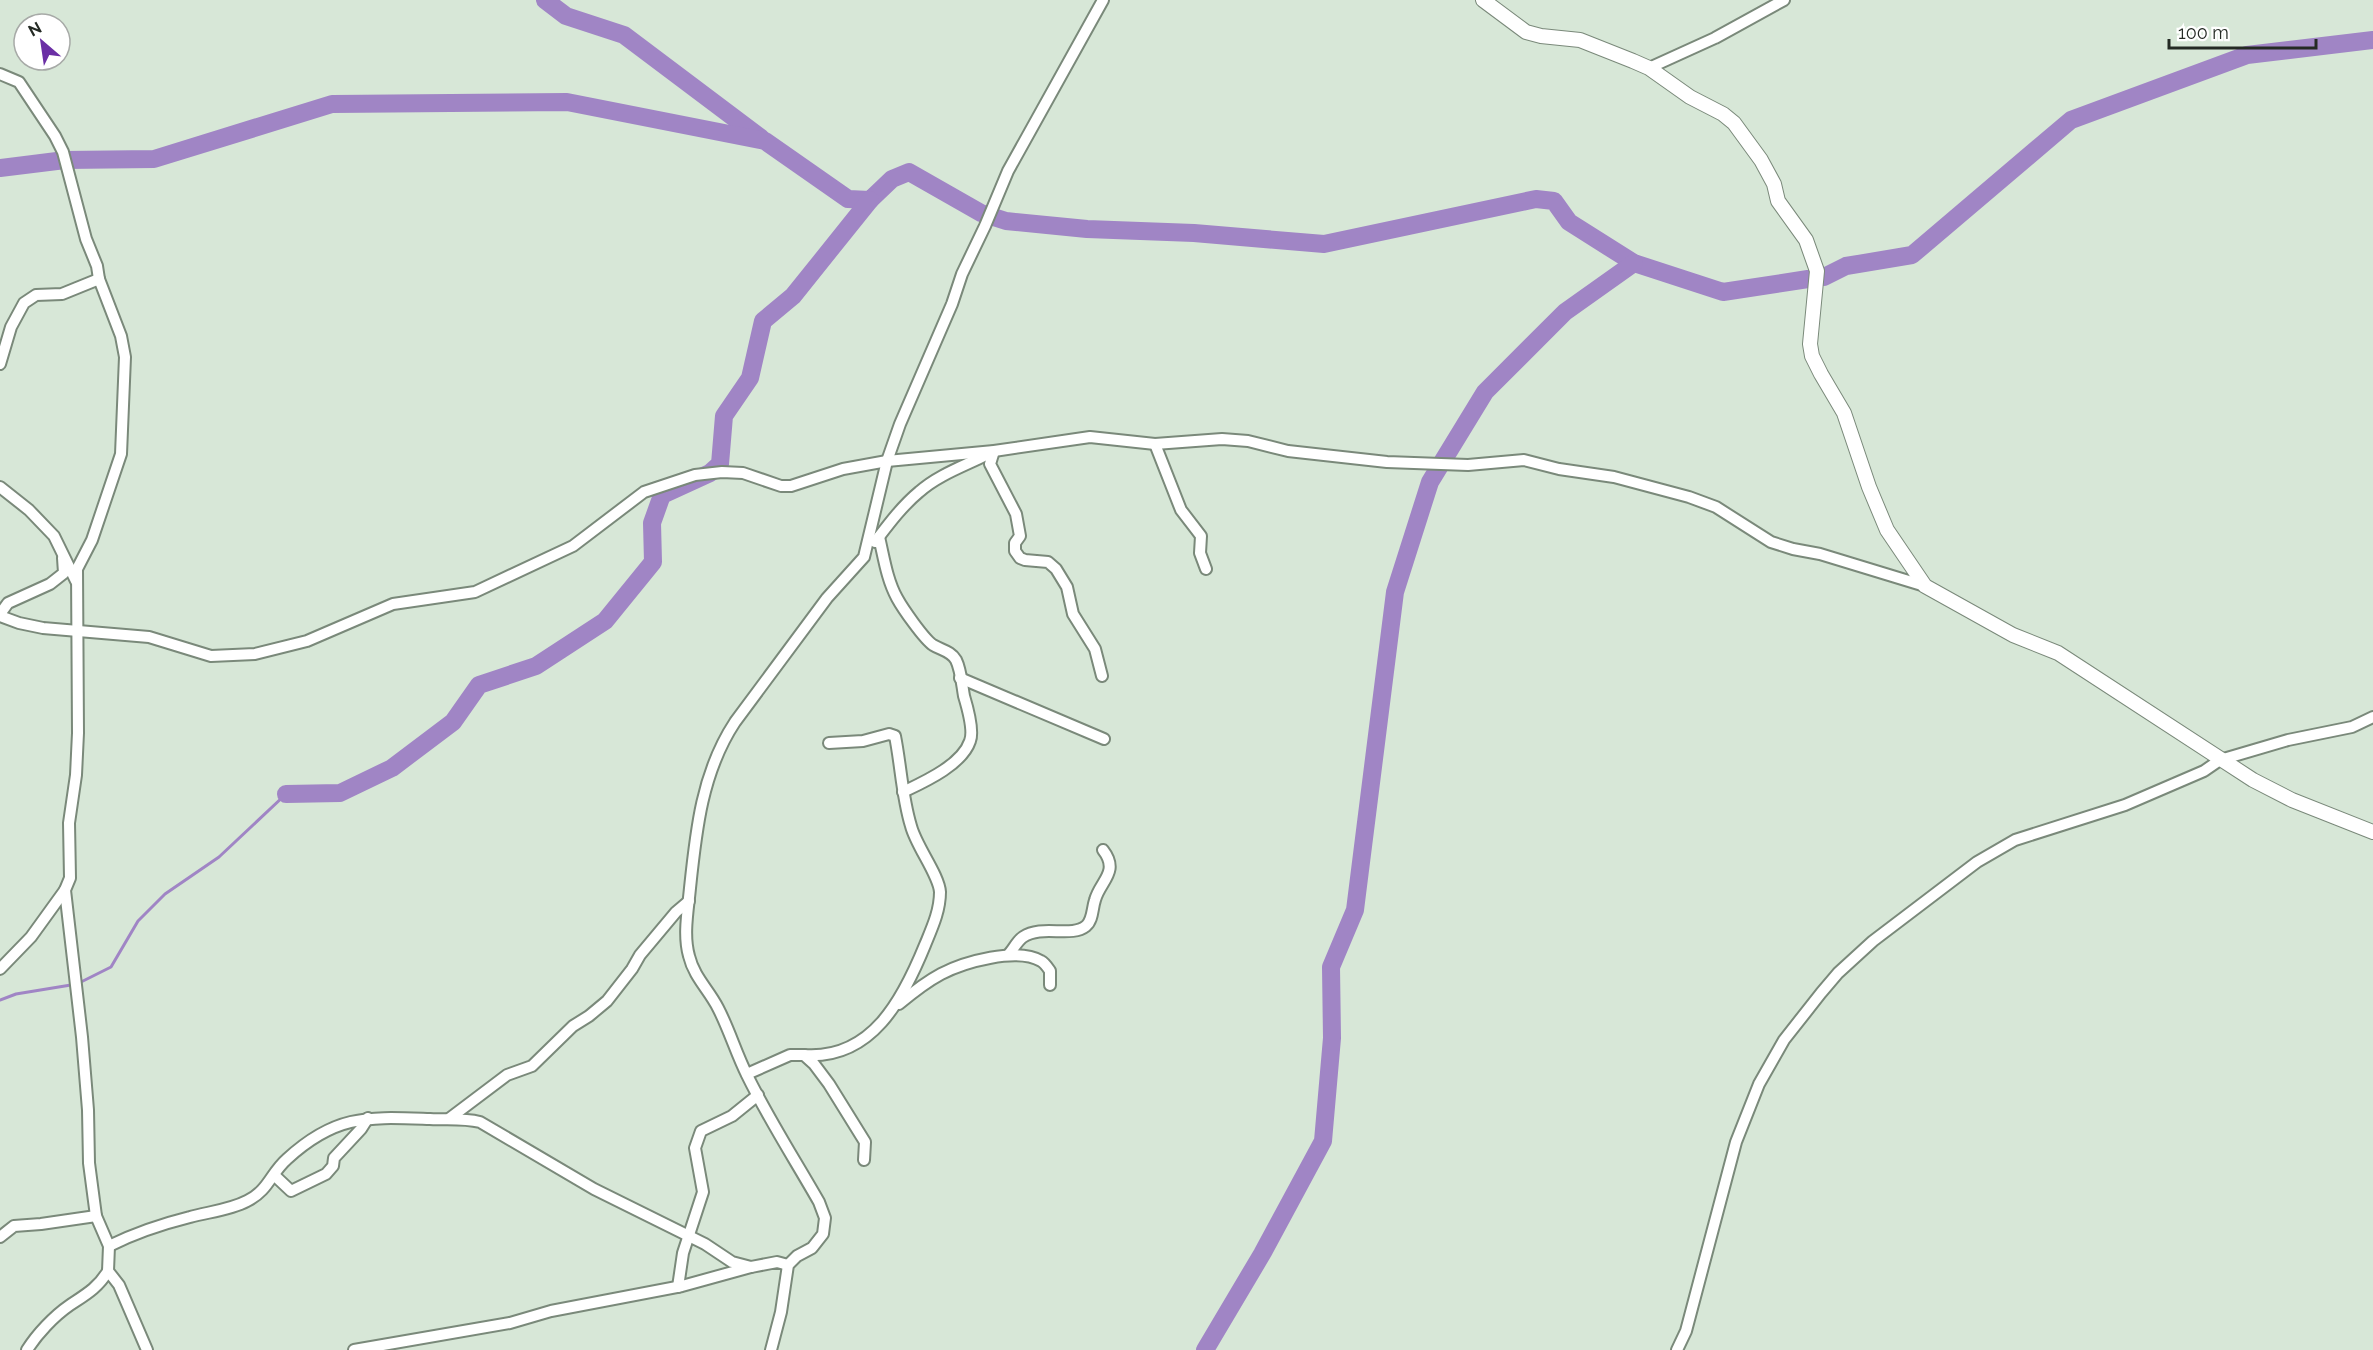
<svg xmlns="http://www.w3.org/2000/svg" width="2373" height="1350" font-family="Raleway,sans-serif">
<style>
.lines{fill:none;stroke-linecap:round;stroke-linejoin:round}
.stream{stroke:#a085c5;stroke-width:3}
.river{stroke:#a085c5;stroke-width:18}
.minor-casing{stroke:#7a897a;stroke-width:14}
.tertiary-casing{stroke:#7a897a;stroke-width:16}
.minor{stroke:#fff;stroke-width:10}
.tertiary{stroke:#fff;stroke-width:14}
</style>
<rect width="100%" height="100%" fill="#d7e7d7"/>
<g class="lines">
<polyline class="stream" points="0,1000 16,994 77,984 111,967 138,921 165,894 219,857 286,794"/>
<g class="river">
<polyline points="545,0 566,16 624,35 761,138"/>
<polyline points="0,168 65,160 154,159 332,104 567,102 765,141 848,199 870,200 892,179 909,172 981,213 1006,221 1087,229 1194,233 1324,244 1536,199 1554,201 1569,222 1634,263 1723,292 1808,279"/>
<polyline points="1824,277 1846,266 1912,255 2071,120 2247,55 2373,40"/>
<polyline points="286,794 340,793 392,768 453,722 479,685 536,666 605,621 653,562 652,523 662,495 710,473 720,464 724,416 750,378 763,321 793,296 870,200"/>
<polyline points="1205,1350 1262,1254 1323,1141 1332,1038 1331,967 1355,910 1395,592 1430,482 1485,392 1565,312 1634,263"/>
</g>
<defs>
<g id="minor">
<polyline points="1649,68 1715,38 1784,0"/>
<polyline points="0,74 19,82 55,136 63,152 86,239 97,266 99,279 121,336 125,357 121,454 92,540 77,569 78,733 76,775 69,823 70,878 65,890 82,1037 88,1110 89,1163 96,1216 109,1246 108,1271 119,1285 147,1350"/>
<polyline points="0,364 11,327 24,303 36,295 62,294 99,279"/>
<polyline points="1155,444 1181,510 1201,536 1200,553 1206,569"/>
<polyline points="994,451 990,464 1016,514 1020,536 1015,543 1015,551 1020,558 1025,560 1048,562 1056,569 1067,587 1073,614 1095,649 1102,676"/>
<polyline points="0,487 29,510 54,536 76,581"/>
<path d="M879 537C884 558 887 580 897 598 903 609 924 639 933 645 941 650 951 651 956 660 961 670 962 685 964 696 967 706 974 731 970 741 962 765 924 782 903 792"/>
<path d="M875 542C888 525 902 506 919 492 938 475 964 466 986 455"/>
<polyline points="0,614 8,603 50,584 64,573 63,558"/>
<polyline points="0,616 19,623 43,628 149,637 211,656 255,654 307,641 393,604 475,592 573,546 644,492 695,475 722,472 743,473 781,486 791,486 843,469 887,461 994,451 1090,437 1155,444 1222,439 1248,441 1288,451 1387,462 1468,465 1524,460 1559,469 1614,477 1689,497 1716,507 1771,542 1793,549 1820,554 1925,586"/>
<polyline points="960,678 1104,739"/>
<path d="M1008 955C1013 950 1017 941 1023 937 1042 924 1071 938 1086 926 1093 920 1092 909 1095 900 1100 881 1120 872 1103 850"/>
<polyline points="0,969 31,937 65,890"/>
<path d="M899 1004C912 993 926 982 941 974 964 962 1017 947 1041 961 1045 963 1048 968 1050 971V985"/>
<path d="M804 1055C872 1060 903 999 925 945 932 928 940 911 940 892 939 875 916 846 911 826 902 797 901 766 895 736L889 734 863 741 829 743"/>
<polyline points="747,1074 790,1055 804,1055 814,1064 829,1084 865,1142 864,1160"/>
<polyline points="450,1118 507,1075 532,1066 573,1026 589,1016 607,1001 632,969 640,955 676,912 689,901"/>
<polyline points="274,1175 291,1191 326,1174 333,1166 334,1158 361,1129 368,1118"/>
<polyline points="0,1237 14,1226 41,1224 96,1216"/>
<path d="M109 1246C135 1233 162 1224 190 1217 208 1212 230 1210 247 1201 269 1190 270 1174 287 1159 336 1114 368 1117 430 1119 448 1120 463 1118 480 1122L594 1189 705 1244 732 1262 751 1267"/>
<polyline points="678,1287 683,1253 703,1192 695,1148 701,1131 732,1116 758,1095"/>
<path d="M27 1350C37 1334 54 1316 70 1305 85 1295 98 1288 108 1271"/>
<polyline points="354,1350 510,1323 551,1311 682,1286 751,1267 777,1262 788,1265"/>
<path d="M771 1350 781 1312 788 1265 797 1256 812 1248 823 1234 825 1218 819 1202C795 1160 768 1118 747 1075 736 1053 729 1029 718 1008 709 990 694 977 689 956 683 935 688 910 690 888 696 830 702 772 735 722L827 598 864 557 887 461 900 424 952 304 962 274 985 226 1008 171 1103 0"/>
<polyline points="1677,1350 1686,1331 1736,1142 1759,1084 1784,1040 1821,993 1838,973 1873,941 1977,862 2015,840 2125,805 2204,771 2220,760 2288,740 2352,727 2373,717"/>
</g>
<polyline id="tertiary" points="1483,0 1526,32 1541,36 1580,40 1633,61 1649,68 1690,97 1723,114 1734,123 1761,160 1774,184 1778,201 1806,240 1817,271 1810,344 1812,356 1821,374 1844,413 1869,487 1887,530 1925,586 2013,635 2058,653 2253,780 2292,800 2373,832"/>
</defs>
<use href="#minor" class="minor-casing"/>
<use href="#tertiary" class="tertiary-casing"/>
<use href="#minor" class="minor"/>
<use href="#tertiary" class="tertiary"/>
</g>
<g transform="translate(42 42) rotate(331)"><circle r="28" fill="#ffffff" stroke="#a7aaa7" stroke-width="1.5"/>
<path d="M0-4.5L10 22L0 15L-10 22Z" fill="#6b2fa5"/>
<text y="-9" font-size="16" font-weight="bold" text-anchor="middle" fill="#242a24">N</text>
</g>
<path d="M2169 39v9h147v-9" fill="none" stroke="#242a24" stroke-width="3"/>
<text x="2178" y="39" font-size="18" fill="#242a24" stroke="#ffffff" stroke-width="4.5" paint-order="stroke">100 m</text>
</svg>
